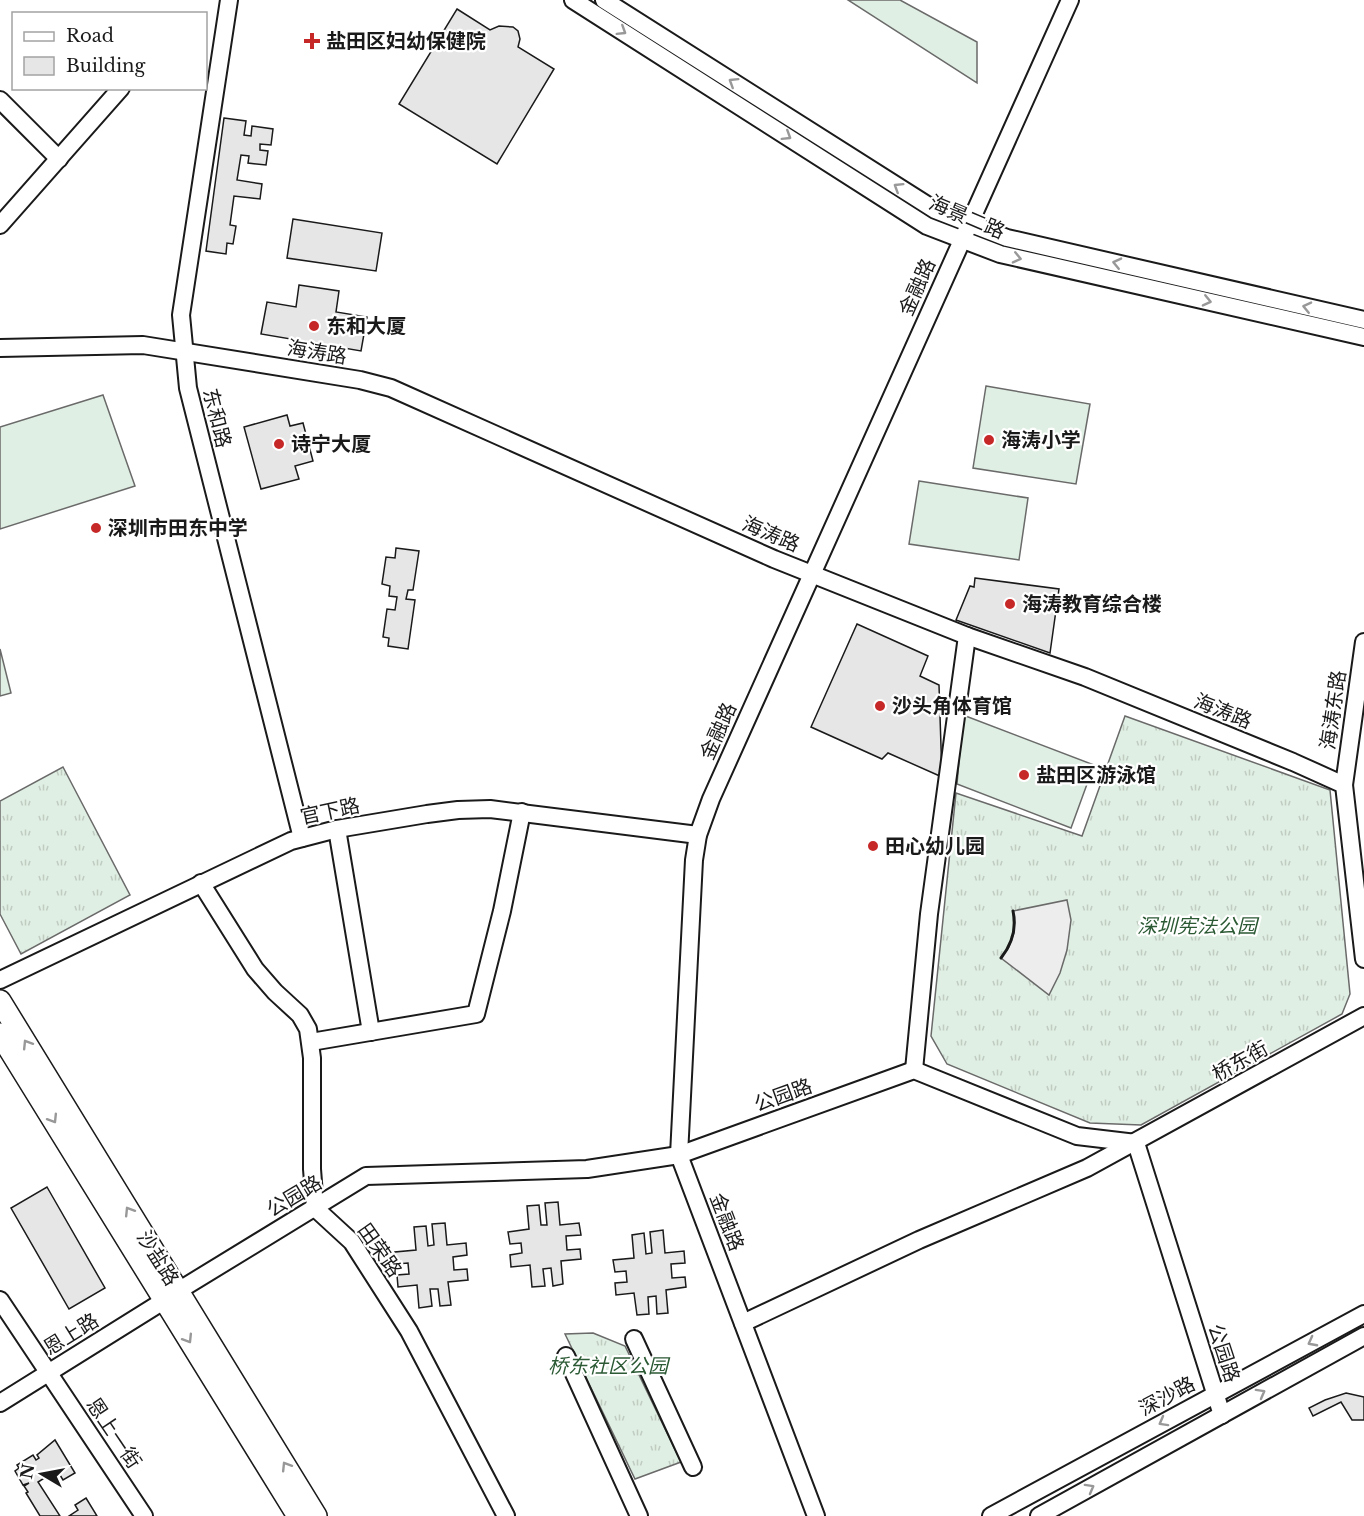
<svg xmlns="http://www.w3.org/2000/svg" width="1364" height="1516" font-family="'Libre Baskerville','Noto Sans SC',serif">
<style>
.grass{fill:url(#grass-tufts);stroke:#6a6a6a;stroke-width:1.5}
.garden{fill:#e0efe3;stroke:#6a6a6a;stroke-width:1.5}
.parking{fill:#ededed;stroke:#6a6a6a;stroke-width:1.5}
.building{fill:#e6e6e6;stroke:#1a1a1a;stroke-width:1.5}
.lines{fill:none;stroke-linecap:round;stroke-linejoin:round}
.minor-casing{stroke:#1a1a1a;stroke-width:20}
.major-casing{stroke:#1a1a1a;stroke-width:24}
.minor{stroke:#fff;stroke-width:16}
.major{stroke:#fff;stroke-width:21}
.wall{stroke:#1a1a1a;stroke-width:3}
.oneway{stroke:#989898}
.poi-dot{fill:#c62828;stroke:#fff;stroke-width:2}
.labels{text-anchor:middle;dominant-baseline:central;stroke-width:4.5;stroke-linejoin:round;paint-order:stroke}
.poi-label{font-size:20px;font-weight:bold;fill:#1a1a1a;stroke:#fff;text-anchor:start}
.street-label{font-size:20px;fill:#1a1a1a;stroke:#fff}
.park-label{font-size:20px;font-style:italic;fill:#2b5a34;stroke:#fff}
</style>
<defs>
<pattern id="grass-tufts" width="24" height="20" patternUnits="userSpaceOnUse" patternTransform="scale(1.5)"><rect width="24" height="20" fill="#e0efe3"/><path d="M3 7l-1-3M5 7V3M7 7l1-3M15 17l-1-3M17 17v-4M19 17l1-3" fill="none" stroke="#c0ccc2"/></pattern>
</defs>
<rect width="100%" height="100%" fill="#fff"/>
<g class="grass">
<polygon points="1125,716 1330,790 1350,994 1342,1014 1141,1125 1090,1123 947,1064 931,1036 956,793 1082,836"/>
<polygon points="63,767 130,895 21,954 0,914 0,801"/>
<polygon points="593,1333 625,1346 681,1462 635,1479 565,1334"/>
</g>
<g class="garden">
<polygon points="848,0 900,0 977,42 977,83"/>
<polygon points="986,386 1090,404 1076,484 973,468"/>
<polygon points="103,395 135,486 0,529 0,427"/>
<polygon points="919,481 1028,498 1019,560 909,544"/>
<polygon points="0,649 11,693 0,696"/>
<polygon points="963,715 1094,765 1071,828 957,784"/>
</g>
<polygon class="parking" points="1067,900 1071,920 1067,950 1060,973 1049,995 1001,958 1009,947 1014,933 1013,911"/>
<g class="building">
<polygon points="457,9 490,30 499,26 513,27 518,31 520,39 518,47 554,69 497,164 399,104"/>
<polygon points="224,118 246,121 244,135 251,136 252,126 273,129 271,145 260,144 260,150 268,151 266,165 248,163 249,156 241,155 237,180 262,184 260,199 234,196 230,225 236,226 233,244 227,243 226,254 206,251"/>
<polygon points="293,219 382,233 376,271 287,258"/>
<polygon points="299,285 339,291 336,312 367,317 361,351 261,334 267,302 296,307"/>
<polygon points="287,415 290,426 303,423 313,461 295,466 299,479 261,489 244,427"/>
<polygon points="396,548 419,551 413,590 408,590 406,599 415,600 408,649 388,646 389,638 383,637 387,609 395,610 397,597 389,596 390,586 382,584 386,557 395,558"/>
<polygon points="975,578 1059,589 1050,653 956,620 970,586 974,587"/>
<polygon points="857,624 928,656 920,676 939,685 942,777 888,753 882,759 811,727"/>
<polygon points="47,1187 105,1288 69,1309 11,1208"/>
<polygon points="558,1202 560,1225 579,1223 581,1235 566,1236 567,1250 580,1249 581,1259 561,1261 563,1284 553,1286 551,1268 543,1269 545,1286 532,1287 530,1265 511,1267 510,1255 522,1253 521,1243 510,1244 508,1232 529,1229 527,1206 539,1205 541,1225 547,1225 545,1203"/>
<polygon points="445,1223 447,1245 466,1243 467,1255 453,1257 454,1270 467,1269 468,1280 448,1282 451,1305 440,1306 438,1289 430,1289 432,1306 419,1308 417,1285 398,1287 397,1275 409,1274 408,1263 397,1264 395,1252 416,1250 414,1227 426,1226 428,1246 434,1245 432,1224"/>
<polygon points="663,1230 665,1253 684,1251 685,1263 671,1264 672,1278 685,1277 686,1287 666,1290 668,1313 657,1314 656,1296 648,1297 649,1314 637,1315 634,1293 616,1295 615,1283 627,1282 626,1271 615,1272 613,1260 634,1258 632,1235 644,1233 646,1254 652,1253 650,1232"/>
<polygon points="1346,1393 1364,1397 1364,1420 1352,1420 1341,1402 1313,1416 1309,1408 1325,1400"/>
<polygon points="55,1440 75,1473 63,1480 57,1470 38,1482 60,1516 40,1516 26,1493 28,1492 24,1486 29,1483 23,1485 15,1471 19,1468 17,1465 33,1455 36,1460 39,1458 37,1455"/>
<polygon points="86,1498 97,1516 69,1516 78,1510 75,1505"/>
</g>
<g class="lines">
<defs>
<g id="minor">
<polyline points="229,0 181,315 188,388 302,838"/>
<polyline points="573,0 927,226 1000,254 1364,337"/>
<polyline points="604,0 935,210 1007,238 1364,320"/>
<polyline points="0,100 59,159"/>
<polyline points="0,225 121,88"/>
<polyline points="0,348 143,345 360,380 391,388 774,559 967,636 1085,677 1293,762 1344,785 1364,959"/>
<polyline points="1344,785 1364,642"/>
<polyline points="337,829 371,1032"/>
<polyline points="201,883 255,969 275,992 300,1015 308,1029 312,1058 312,1169 315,1208 352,1242 409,1331 506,1516"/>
<polyline points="0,980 291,841 337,829 427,814 458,810 490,809 698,835"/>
<polyline points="311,1042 476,1014 502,911 522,812"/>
<polyline points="914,1070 929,914 967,636"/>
<polyline points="178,1291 366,1176 587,1169 679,1155 914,1070 1077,1136 1136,1143 1222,1415"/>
<polyline points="0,1300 144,1516"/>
<polyline points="743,1323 919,1240 1087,1168 1364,1016"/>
<polyline points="634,1339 693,1467"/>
<polyline points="566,1356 639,1516"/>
<polyline points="0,1403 165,1300"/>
<polyline points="816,1516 679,1155 694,860 698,835 711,799 1070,0"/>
<polyline points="991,1516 1364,1314"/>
<polyline points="1039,1516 1364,1336"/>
</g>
<g id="major">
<polyline points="0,1001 316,1516"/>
<polyline points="0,1034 298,1516"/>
</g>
</defs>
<use href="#minor" class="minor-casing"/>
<use href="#major" class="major-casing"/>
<use href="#minor" class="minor"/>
<use href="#major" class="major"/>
<path class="wall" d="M1001 958C1012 944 1017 929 1013 911"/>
</g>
<defs><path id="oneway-chevron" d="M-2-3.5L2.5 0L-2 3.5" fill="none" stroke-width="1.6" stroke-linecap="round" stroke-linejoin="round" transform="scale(1.5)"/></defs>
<g class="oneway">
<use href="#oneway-chevron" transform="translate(622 31) rotate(32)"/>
<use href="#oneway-chevron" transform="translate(733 82) rotate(-148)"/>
<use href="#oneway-chevron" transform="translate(787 136) rotate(32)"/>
<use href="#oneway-chevron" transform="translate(898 187) rotate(-148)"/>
<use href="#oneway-chevron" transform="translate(1017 258) rotate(13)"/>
<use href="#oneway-chevron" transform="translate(1117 263) rotate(-167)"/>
<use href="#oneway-chevron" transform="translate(1207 301) rotate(13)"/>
<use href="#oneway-chevron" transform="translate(1307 307) rotate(-167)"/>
<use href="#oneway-chevron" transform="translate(27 1044) rotate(-122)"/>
<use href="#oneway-chevron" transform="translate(53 1119) rotate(58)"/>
<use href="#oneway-chevron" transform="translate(129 1211) rotate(-122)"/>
<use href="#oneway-chevron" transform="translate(188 1339) rotate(58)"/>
<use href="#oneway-chevron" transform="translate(1312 1342) rotate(152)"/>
<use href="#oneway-chevron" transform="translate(1261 1393) rotate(-29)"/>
<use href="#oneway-chevron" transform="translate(1163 1422) rotate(151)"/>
<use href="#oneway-chevron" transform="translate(286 1466) rotate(-122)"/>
<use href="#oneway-chevron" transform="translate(1090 1488) rotate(-29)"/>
</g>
<g class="poi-dot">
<path d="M309 32h6v6h6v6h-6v6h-6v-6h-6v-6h6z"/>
<circle cx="314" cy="326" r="6"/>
<circle cx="989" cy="440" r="6"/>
<circle cx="279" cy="444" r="6"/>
<circle cx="96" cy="528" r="6"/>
<circle cx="1010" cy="604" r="6"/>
<circle cx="880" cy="706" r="6"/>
<circle cx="1024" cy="775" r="6"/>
<circle cx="873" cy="846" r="6"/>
</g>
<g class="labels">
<g class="poi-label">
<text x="326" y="41">盐田区妇幼保健院</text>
<text x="326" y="326">东和大厦</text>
<text x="1001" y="440">海涛小学</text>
<text x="291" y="444">诗宁大厦</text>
<text x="108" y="528">深圳市田东中学</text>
<text x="1022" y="604">海涛教育综合楼</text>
<text x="892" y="706">沙头角体育馆</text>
<text x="1036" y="775">盐田区游泳馆</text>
<text x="885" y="846">田心幼儿园</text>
</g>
<g class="street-label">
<text transform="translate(967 217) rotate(23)">海景二路</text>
<text transform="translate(917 287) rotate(-66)">金融路</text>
<text transform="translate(317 352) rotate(9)">海涛路</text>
<text transform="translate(217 418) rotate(76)">东和路</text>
<text transform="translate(771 534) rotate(23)">海涛路</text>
<text transform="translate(1333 710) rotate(-82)">海涛东路</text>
<text transform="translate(1223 711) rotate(22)">海涛路</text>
<text transform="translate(718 731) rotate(-66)">金融路</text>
<text transform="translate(330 811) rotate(-12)">官下路</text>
<text transform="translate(1240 1061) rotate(-29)">桥东街</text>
<text transform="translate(783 1095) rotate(-20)">公园路</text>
<text transform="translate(294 1196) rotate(-31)">公园路</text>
<text transform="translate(727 1222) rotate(69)">金融路</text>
<text transform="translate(380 1250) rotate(55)">田荣路</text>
<text transform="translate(158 1258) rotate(58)">沙盐路</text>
<text transform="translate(71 1334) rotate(-32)">恩上路</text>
<text transform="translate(1224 1353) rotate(72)">公园路</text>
<text transform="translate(1167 1396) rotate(-28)">深沙路</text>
<text transform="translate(114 1433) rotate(56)">恩上一街</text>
</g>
<g class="park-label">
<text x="1197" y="926">深圳宪法公园</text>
<text x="608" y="1366">桥东社区公园</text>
</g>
</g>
<rect x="12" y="12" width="195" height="78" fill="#ffffff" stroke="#a3a3a3" stroke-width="1.5"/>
<rect x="24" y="32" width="30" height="9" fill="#ffffff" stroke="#a3a3a3" stroke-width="1.5"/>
<text x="66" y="42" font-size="18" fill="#1a1a1a">Road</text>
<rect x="24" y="57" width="30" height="18" fill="#e6e6e6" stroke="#a3a3a3" stroke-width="1.5"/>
<text x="66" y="72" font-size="18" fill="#1a1a1a">Building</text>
<g transform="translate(42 1474) rotate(280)" stroke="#ffffff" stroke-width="4.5" paint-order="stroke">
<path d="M0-4.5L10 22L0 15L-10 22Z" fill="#1a1a1a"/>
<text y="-9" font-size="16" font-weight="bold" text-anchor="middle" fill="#1a1a1a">N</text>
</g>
</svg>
